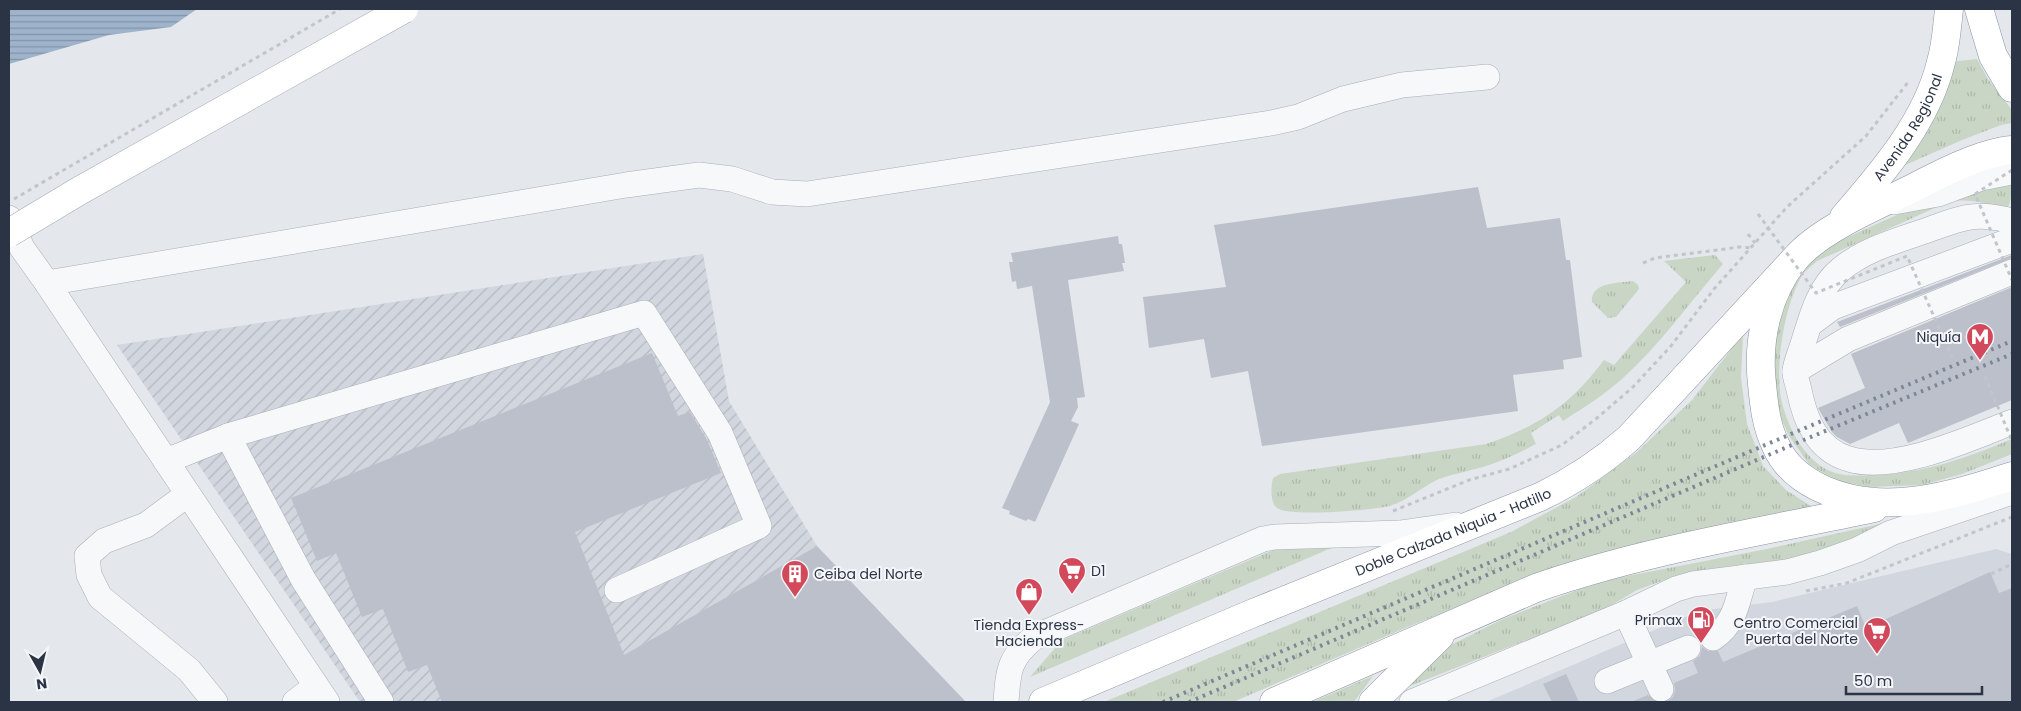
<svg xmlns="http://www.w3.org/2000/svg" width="2021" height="711" font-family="Poppins,sans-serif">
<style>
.built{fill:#d2d6de}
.industrial{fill:url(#industrial-furrows)}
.grass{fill:url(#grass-tufts)}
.water{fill:url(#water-rules)}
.building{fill:#bbc0ca}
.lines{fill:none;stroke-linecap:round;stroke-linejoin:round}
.minor-casing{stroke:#a9aeb7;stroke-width:26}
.highway-casing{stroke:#8b94a3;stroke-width:29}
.path{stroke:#c2c5cb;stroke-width:3;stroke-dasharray:4 4;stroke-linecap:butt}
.minor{stroke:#f7f8fa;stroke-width:25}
.highway{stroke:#fff;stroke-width:28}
.rail{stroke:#7d8696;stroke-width:4;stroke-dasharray:2.5 5;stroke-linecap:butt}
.major-bridge-casing{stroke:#a3abb8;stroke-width:29;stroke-linecap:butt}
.path-bridge{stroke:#c2c5cb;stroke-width:3;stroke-dasharray:4 4;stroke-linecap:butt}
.major-bridge{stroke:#fff;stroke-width:28}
.labels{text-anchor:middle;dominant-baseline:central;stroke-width:4;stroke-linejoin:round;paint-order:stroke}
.street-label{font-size:14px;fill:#2b3445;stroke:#f4f6f9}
.poi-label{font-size:14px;fill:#2b3445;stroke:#f4f6f9;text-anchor:end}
</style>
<defs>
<pattern id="industrial-furrows" width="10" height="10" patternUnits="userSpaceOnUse" patternTransform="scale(1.25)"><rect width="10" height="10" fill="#d2d6de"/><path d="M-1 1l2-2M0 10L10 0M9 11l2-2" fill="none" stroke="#b4b8c0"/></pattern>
<pattern id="grass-tufts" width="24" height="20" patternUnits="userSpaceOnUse" patternTransform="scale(1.25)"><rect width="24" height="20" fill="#c9d6c5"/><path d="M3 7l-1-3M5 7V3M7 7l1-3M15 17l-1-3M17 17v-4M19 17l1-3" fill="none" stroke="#adb8ab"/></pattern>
<pattern id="water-rules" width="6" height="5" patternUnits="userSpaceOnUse" patternTransform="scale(1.25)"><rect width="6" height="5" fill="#9fb4cc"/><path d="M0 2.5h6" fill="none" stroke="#8293a7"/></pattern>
</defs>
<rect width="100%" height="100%" fill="#e4e7ec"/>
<polygon class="built" points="1996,549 2012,554 2012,702 1486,702 1699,611 1772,602"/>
<polygon class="industrial" points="703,254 729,401 817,546 632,651 535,702 360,702 117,345"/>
<g class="grass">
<polygon points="1977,59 1988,79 2012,110 2012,123 2001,125 1962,140 1887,173 1950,62"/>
<path d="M2012 183V195L2007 211C1987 203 1970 198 1948 202L1817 261C1813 265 1807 269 1803 274 1784 304 1773 372 1783 407 1791 434 1808 464 1835 473 1846 476 1858 476 1869 475 1920 475 1966 458 2012 439V454L1962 474 1922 485 1868 487 1844 482 1827 475 1809 464 1789 436 1780 416 1776 393 1775 363V331L1793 275 1828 246 1941 195Z"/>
<path d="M1715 255 1723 264C1690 302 1660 345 1622 379 1604 395 1583 408 1563 421L1559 415 1531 433 1536 444C1519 453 1502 461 1483 467 1469 471 1453 474 1439 479 1421 487 1408 501 1389 506 1373 510 1285 518 1276 507 1270 501 1271 485 1273 478L1280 474 1486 444C1539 426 1570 405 1604 360L1614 365 1686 282 1664 261Z"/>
<path d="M1633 281 1638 285 1639 289 1616 317 1608 318 1592 302C1590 282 1619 283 1633 281Z"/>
<polygon points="1743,334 1741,378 1747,424 1763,466 1786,490 1814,508 1681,533 1577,561 1417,623 1233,702 1104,702 1511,532 1576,497 1637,452 1692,400"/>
<polygon points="1911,517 1836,551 1766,564 1720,568 1678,575 1637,590 1605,609 1392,693 1427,657 1503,619 1580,589 1617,578 1767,549"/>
<polygon points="1287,544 1336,546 1030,677 1062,640"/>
<polygon points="1373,676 1354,702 1312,702"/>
</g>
<polygon class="water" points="9,9 197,9 171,27 109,35 9,64"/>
<g class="building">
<polygon points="1478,187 1487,228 1560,218 1566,260 1570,260 1582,357 1563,360 1564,369 1513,375 1518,411 1262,446 1248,371 1211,378 1204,339 1149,348 1143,297 1226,287 1214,225"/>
<polygon points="1118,236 1119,244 1122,244 1125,263 1122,263 1124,271 1068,280 1085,397 1077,398 1078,407 1071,421 1079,424 1035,522 1028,519 1026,521 1009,514 1010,511 1002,508 1050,402 1032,286 1017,289 1016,281 1012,282 1009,262 1013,262 1011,253"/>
<polygon points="2012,255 2012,258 1840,327 1837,322"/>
<polygon points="2012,287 2012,400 1908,443 1899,423 1850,444 1837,437 1832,432 1818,408 1865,388 1851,354"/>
<polygon points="652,353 678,416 690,412 707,440 721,473 575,532 624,655 817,546 966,702 442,702 427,665 408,672 383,609 362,617 336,553 317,561 291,498"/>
<polygon points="1990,572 1999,593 2012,588 2012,702 1666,702 1673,697 1675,690 1674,683 1698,673 1693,661 1700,656 1702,647 1708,651 1718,651 1723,662 1857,606 1866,628"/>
<polygon points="1566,674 1579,702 1552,702 1543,684"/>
<polygon points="1648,695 1657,702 1631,702"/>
</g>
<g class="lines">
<defs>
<g id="minor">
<polyline points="1894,202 1938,194 1981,178 2012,172"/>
<polyline points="9,218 22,248 47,283 327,702"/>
<path d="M2012 222C2008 219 2003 219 1998 218 1975 213 1958 219 1936 227 1904 239 1867 247 1840 270 1817 289 1810 323 1801 350 1799 356 1795 365 1795 372 1795 378 1798 384 1799 390 1805 420 1817 450 1849 459 1894 473 1969 439 2012 422"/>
<polyline points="47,283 626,185 699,175 732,179 772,192 807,194 1271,123 1298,117 1343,99 1402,85 1487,77"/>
<polyline points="1810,324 1833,307 2012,240"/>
<polyline points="1795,371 1848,339 2012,272"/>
<polyline points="228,436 303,579 381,702"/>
<polyline points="166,461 228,436 644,313 720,433 759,526 617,590"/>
<polyline points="188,494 146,525 104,541 87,556 89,575 100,597 189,670 215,702"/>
<polyline points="1626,613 1661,689"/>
<path d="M1713 638C1736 623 1737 601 1745 577"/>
<polyline points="1607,681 1688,648"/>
<polyline points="295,702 316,686"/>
<path d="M1006 702C1008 671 1009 657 1035 637L1263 539 1275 537 1400 533 1456 525"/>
<polyline points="1412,702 1626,613 1676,589 1693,584 1787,572 1820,563 1857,550 1891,533 2012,492"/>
</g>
<g id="highway">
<polyline points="1979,9 1993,56 2012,88"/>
<path d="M2012 150C1982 152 1938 175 1911 189 1876 206 1819 230 1795 259 1767 293 1757 341 1762 384 1764 405 1766 426 1776 446 1784 464 1800 478 1818 487 1880 518 1951 496 2012 476"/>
<path id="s1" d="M1844 217C1883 172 1927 121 1941 62 1946 45 1947 27 1949 9"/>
<path id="s2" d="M1043 702 1251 614 1540 497C1573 481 1602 462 1629 438L1794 260"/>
<path d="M1274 702 1536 588C1645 550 1760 532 1874 508"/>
<polyline points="1373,702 1440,636"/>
</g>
</defs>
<use href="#minor" class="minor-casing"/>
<use href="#highway" class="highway-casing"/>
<g class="path">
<polyline points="14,199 340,9"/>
<polyline points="1748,234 1755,243"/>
<polyline points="1643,263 1655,258 1740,247 1752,248"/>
<polyline points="1393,511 1469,480 1509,469 1562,445 1597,418 1633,387 1671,346 1714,289 1787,207 1866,136 1909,81"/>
<polyline points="1991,574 2012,564"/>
<polyline points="1806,591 1847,583 2012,517"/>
</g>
<use href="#minor" class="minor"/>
<use href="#highway" class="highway"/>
<g class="rail">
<polyline points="1163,702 1798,431 2012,341"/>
<polyline points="1189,702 1806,439 2012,354"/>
</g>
<defs>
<polyline id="major-bridge" points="9,233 79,191 404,9"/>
</defs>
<use href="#major-bridge" class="major-bridge-casing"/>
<g class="path-bridge">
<polyline points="2012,170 1975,194 2012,280"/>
<polyline points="1758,214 1816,293 1907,256 1952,357"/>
<polyline points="1985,376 2012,441"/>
</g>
<use href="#major-bridge" class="major-bridge"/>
</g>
<defs>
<symbol id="metro-pin" viewBox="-11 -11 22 30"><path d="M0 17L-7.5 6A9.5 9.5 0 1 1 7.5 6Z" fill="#d1495b" stroke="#f4f6f9"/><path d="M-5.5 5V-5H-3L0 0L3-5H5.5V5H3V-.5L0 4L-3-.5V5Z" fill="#fff"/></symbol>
<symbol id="supermarket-pin" viewBox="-11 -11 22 30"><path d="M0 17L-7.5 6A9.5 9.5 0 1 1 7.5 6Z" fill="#d1495b" stroke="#f4f6f9"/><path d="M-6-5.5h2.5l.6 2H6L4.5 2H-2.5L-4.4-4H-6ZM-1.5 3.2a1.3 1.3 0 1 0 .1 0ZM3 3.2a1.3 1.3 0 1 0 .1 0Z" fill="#fff"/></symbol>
<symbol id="building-pin" viewBox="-11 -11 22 30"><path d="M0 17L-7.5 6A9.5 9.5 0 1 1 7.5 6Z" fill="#d1495b" stroke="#f4f6f9"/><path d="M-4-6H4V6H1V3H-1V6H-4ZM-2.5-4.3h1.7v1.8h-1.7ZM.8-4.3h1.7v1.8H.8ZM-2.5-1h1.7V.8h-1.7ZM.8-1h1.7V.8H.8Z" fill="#fff"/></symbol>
<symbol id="shop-pin" viewBox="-11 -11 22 30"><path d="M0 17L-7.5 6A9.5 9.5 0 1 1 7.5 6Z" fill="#d1495b" stroke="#f4f6f9"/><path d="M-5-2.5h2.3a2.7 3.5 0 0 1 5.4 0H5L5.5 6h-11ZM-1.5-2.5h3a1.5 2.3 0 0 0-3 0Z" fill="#fff"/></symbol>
<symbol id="fuel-pin" viewBox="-11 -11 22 30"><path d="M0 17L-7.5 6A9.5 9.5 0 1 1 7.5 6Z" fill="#d1495b" stroke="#f4f6f9"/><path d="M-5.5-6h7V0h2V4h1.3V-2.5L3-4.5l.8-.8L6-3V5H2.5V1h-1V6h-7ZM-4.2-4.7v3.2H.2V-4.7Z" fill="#fff"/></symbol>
</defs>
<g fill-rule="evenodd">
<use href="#metro-pin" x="1964" y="321" width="32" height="43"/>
<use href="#supermarket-pin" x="1056" y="555" width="32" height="43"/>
<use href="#building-pin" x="779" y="558" width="32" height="43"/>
<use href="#shop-pin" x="1013" y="576" width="32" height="43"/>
<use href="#fuel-pin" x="1685" y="604" width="32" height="43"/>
<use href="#supermarket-pin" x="1861" y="615" width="32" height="43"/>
</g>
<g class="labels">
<g class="street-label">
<text stroke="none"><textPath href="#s1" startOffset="111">Avenida Regional</textPath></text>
<text stroke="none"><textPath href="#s2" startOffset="444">Doble Calzada Niquia - Hatillo</textPath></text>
</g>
<g class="poi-label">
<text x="1961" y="337">Niquía</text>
<text x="1091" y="571" text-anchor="start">D1</text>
<text x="814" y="574" text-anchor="start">Ceiba del Norte</text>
<text x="1682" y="620">Primax</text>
<text x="1858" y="623">Centro Comercial<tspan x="1858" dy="16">Puerta del Norte</tspan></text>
<text x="1029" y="625" text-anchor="middle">Tienda Express-<tspan x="1029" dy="16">Hacienda</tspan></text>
</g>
</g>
<rect width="2021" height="711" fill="none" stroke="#2b3445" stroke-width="20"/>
<g transform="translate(40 671) rotate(172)" stroke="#f4f6f9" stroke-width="4" paint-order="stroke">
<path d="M0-4L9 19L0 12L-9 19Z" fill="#2b3445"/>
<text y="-8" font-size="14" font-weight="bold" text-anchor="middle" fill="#2b3445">N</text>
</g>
<path d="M1846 686v8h136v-8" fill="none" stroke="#2b3445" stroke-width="2.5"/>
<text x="1854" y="686" font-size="15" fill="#2b3445" stroke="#f4f6f9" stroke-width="4" paint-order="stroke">50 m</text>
</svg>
